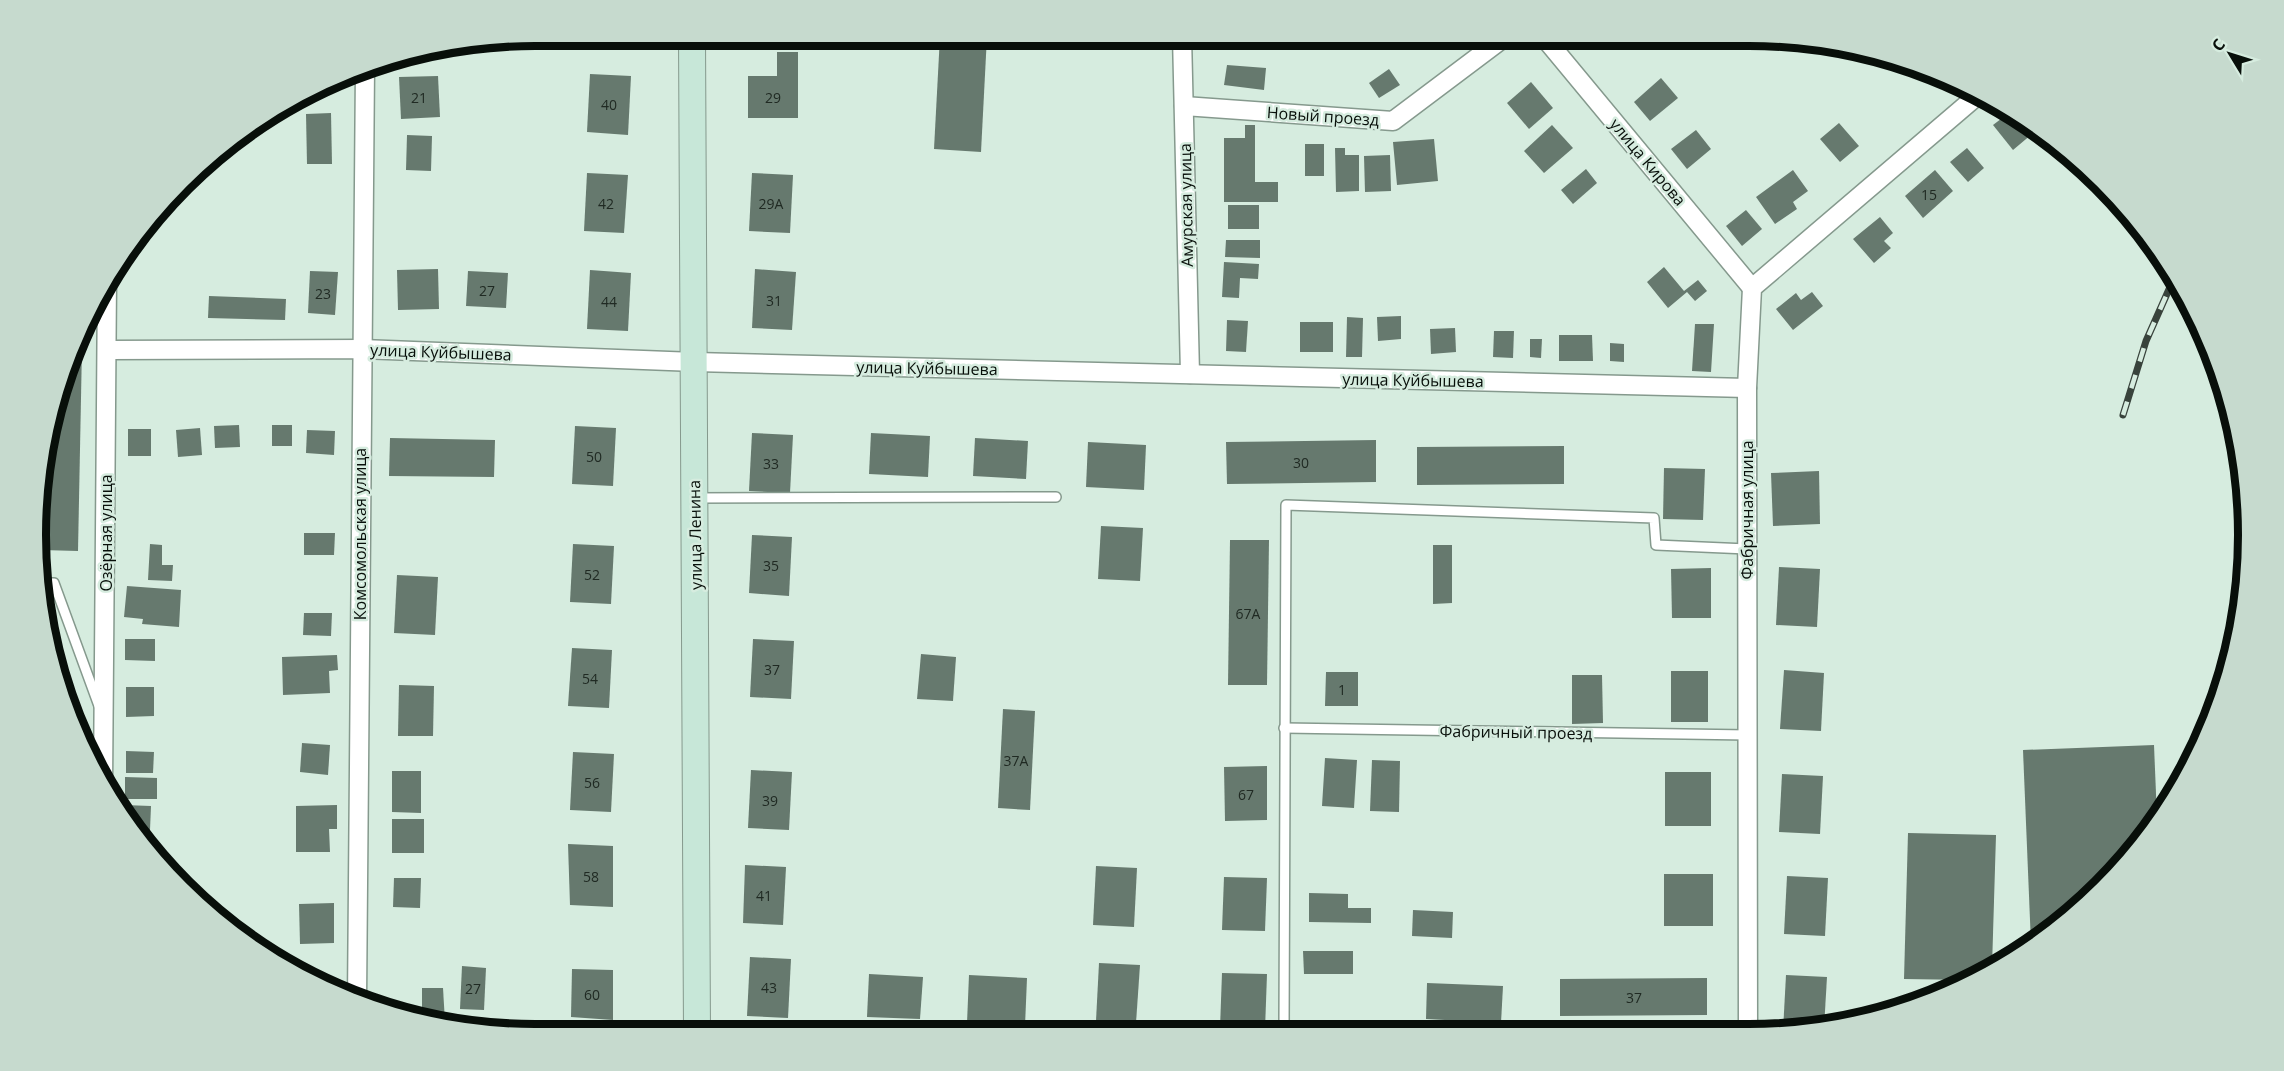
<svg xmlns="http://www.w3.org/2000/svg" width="2284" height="1071" font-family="'Open Sans',sans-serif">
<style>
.building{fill:#66796e}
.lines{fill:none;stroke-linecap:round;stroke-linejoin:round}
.lane-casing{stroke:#85998d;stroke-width:12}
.street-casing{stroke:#85998d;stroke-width:21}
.secondary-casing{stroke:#85998d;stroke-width:28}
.lane{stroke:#fff;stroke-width:9}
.street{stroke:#fff;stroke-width:18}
.secondary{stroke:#c7e7d8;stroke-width:26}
.rail-casing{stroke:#39433c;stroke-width:7}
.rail{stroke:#d6ecdf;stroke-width:4.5;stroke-dasharray:14;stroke-linecap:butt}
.labels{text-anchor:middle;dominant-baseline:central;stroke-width:5;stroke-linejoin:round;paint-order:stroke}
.number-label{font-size:14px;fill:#202a23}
.street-label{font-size:16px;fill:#080f0a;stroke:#d6ecdf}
.rim{fill:none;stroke:#080f0a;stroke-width:8}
</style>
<rect width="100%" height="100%" fill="#d6ecdf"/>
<g class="building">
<polygon points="940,36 987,36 981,152 934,149"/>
<polygon points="1224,36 1233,36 1232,48 1223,47"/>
<polygon points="1449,36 1469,36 1456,45"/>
<polygon points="777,52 798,52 798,118 748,118 748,76 777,76"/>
<polygon points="1227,65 1266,68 1264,90 1224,85"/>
<polygon points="1389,69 1400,85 1379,98 1369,83"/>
<polygon points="590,74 631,76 628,135 587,132"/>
<polygon points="438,76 440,117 401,119 399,77"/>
<polygon points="1661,78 1678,98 1650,121 1634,102"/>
<polygon points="335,81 335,91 312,91"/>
<polygon points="1531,82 1553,108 1529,129 1507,103"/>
<polygon points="2010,112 2017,115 2032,134 2013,150 1993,125"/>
<polygon points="331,113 332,164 307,164 306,114"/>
<polygon points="1839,123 1859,146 1840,162 1820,139"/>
<polygon points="1245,125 1255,125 1255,182 1278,182 1278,202 1224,202 1224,138 1245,138"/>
<polygon points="1552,125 1573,148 1544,173 1524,151"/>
<polygon points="1696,130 1711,149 1687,169 1671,149"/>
<polygon points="407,135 432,136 431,171 406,170"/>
<polygon points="1434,139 1438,181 1397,185 1393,142"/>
<rect x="1305" y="144" width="19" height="32"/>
<polygon points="1335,148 1345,148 1345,155 1359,155 1359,191 1336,192"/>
<polygon points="1967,148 1984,168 1968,182 1950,162"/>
<polygon points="1390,155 1391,191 1365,192 1364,156"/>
<polygon points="1586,169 1597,183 1573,204 1561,190"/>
<polygon points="1793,170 1808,191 1793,202 1797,209 1775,224 1756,197"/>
<polygon points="1935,170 1953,191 1923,218 1905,196"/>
<polygon points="587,173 628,175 624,233 584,231"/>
<polygon points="752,173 793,175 790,233 749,231"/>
<rect x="1228" y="205" width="31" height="24"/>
<polygon points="1746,210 1762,229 1742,246 1726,226"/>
<polygon points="1880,217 1893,233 1884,241 1891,248 1874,263 1853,239"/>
<polygon points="1226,240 1260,240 1260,258 1225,257"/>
<polygon points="1224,262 1259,264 1258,279 1240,278 1239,298 1222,297"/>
<polygon points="1664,267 1684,291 1698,280 1707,291 1695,301 1687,292 1668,308 1647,282"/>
<polygon points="438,269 439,309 398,310 397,270"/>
<polygon points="755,269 796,272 792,330 752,328"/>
<polygon points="590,270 631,273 628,331 587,329"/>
<polygon points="310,271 338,272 335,315 308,313"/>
<polygon points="468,271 508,273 506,308 466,306"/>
<polygon points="1812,292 1823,306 1793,330 1776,309 1796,293 1801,300"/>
<polygon points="209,296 286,299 285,320 208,318"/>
<polygon points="1401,316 1401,339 1378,341 1377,317"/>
<polygon points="1347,317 1363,318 1362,357 1346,357"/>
<polygon points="1227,320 1248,321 1246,352 1226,351"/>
<rect x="1300" y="322" width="33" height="30"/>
<polygon points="1695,324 1714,324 1711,372 1692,371"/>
<polygon points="1455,328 1456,352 1431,354 1430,329"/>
<polygon points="1494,331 1514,331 1513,358 1493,357"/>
<polygon points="1559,335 1592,335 1593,361 1559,361"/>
<polygon points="1530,339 1542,339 1541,358 1530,357"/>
<polygon points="1610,343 1624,344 1624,362 1610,361"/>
<polygon points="80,347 82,347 78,551 42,550 46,438"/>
<polygon points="239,425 240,447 215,448 214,426"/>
<rect x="272" y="425" width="20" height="21"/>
<polygon points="575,426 616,428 613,486 572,484"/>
<polygon points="200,428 202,455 178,457 176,430"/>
<rect x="128" y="429" width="23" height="27"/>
<polygon points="307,430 335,431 334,455 306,453"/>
<polygon points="752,433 793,435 790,493 749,491"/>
<polygon points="871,433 930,436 928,477 869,474"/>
<polygon points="390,438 495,440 494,477 389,476"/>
<polygon points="975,438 1028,441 1026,479 973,476"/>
<polygon points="1376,440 1376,482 1227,484 1226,442"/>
<polygon points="1088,442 1146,445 1144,490 1086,487"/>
<polygon points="1564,446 1564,484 1417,485 1417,447"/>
<polygon points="1664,468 1705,469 1703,520 1663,519"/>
<polygon points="1819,471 1820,524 1773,526 1771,473"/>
<polygon points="1101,526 1143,528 1140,581 1098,579"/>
<polygon points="304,533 335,533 334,555 304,555"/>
<polygon points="752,535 792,537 789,596 749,593"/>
<polygon points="1230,540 1269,540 1267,685 1228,685"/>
<polygon points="150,544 162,545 162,565 173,565 172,581 148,580"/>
<polygon points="573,544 614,546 611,604 570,602"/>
<polygon points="1433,545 1452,545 1452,603 1433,604"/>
<polygon points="1779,567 1820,569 1817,627 1776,625"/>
<polygon points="1711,568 1711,618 1672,618 1671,569"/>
<polygon points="397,575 438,577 435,635 394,633"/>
<polygon points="127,586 181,590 179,627 142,624 143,619 124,617"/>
<polygon points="41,604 51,604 51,641 50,641"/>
<polygon points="304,613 332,613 331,636 303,635"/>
<polygon points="125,639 155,639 155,661 125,660"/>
<polygon points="753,639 794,641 791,699 750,697"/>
<polygon points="572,648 612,650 609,708 568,706"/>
<polygon points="921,654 956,657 953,701 917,699"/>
<polygon points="337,655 338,670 329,671 330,693 283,695 282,657"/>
<polygon points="1784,670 1824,673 1821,731 1780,729"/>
<rect x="1671" y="671" width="37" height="51"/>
<polygon points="1326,672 1358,672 1358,706 1325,706"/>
<polygon points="1572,675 1602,675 1603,723 1572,724"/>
<polygon points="399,685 434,686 433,736 398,736"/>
<polygon points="126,687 154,687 154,716 126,717"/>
<polygon points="1003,709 1035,711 1030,810 998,808"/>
<polygon points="302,743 330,745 328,775 300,772"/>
<polygon points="2154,745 2157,818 2145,839 2053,932 2031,944 2023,750"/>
<polygon points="126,751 154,752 153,773 126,773"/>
<polygon points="573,752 614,754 611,812 570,810"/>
<polygon points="1325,758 1357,760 1354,808 1322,806"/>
<polygon points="1372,760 1400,761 1399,812 1370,811"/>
<polygon points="1267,766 1267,820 1225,821 1224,767"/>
<polygon points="751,770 792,772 789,830 748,828"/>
<polygon points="392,771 421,771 421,813 392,812"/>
<rect x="1665" y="772" width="46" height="54"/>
<polygon points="1782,774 1823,776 1820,834 1779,832"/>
<polygon points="125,777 157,778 157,799 125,799"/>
<polygon points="124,805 151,806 150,830 139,829 124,810"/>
<polygon points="337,805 337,829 329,829 330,852 296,852 296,806"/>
<rect x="392" y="819" width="32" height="34"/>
<polygon points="1908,833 1996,835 1992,967 1968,980 1904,979"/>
<polygon points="568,844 613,846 613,907 570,905"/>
<polygon points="745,865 786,867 783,925 743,923"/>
<polygon points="1096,866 1137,868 1134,927 1093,925"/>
<rect x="1664" y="874" width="49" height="52"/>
<polygon points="1787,876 1828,878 1825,936 1784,934"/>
<polygon points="1224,877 1267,878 1265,931 1222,930"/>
<polygon points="394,878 421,878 420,908 393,907"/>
<polygon points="1309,893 1348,894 1348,908 1371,908 1371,923 1309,922"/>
<polygon points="334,903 334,943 300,944 299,904"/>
<polygon points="1413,910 1453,912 1452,938 1412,936"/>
<polygon points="1303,951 1353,951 1353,974 1304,974"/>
<polygon points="750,957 791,959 788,1018 747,1016"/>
<polygon points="1099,963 1140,965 1136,1023 1096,1021"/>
<polygon points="462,966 486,968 484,1010 460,1009"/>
<polygon points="572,969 613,970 613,1020 571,1017"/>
<polygon points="1222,973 1267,974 1265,1030 1220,1028"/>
<polygon points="869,974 923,977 920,1019 867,1017"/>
<polygon points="969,975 1027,978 1025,1026 967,1023"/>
<polygon points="1786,975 1827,977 1824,1028 1814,1031 1783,1031"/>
<polygon points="1707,978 1707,1015 1560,1016 1560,979"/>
<polygon points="1427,983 1503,986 1501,1023 1426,1019"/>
<polygon points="422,988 443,988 445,1022 429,1023 422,1021"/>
</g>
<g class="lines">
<defs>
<g id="lane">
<polyline points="695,498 1056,497"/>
<polyline points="41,583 54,583 99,706"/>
<polyline points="1284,728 1748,735"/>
<polyline points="1284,1032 1286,505 1654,518 1656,545 1747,549"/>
</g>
<g id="street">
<polyline points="1182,36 1190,374"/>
<polyline points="1543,36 1752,288"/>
<polyline points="1184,106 1393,121 1506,36"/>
<polyline points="107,350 362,349 695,362 1747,388"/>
<polyline points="103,785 107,280"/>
<polyline points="357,1001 365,67"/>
<polyline points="1748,1031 1747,388 1752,288 1978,95"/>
</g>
<polyline id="secondary" points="692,36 697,1034"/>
</defs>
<use href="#lane" class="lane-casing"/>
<use href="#street" class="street-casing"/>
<use href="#secondary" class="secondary-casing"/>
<use href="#lane" class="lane"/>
<use href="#street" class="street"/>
<use href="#secondary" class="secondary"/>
<defs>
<polyline id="rail" points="2123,415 2146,341 2174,278"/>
</defs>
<use href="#rail" class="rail-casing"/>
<use href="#rail" class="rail"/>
</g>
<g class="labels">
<g class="number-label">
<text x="419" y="97">21</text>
<text x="773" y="97">29</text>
<text x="609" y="104">40</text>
<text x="1929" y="194">15</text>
<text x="606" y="203">42</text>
<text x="771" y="203">29А</text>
<text x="487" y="290">27</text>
<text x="323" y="293">23</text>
<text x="774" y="300">31</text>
<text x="609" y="301">44</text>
<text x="594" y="456">50</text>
<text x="1301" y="462">30</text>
<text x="771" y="463">33</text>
<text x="771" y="565">35</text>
<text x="592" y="574">52</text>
<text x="1248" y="613">67А</text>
<text x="772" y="669">37</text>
<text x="590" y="678">54</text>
<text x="1342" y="689">1</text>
<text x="1016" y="760">37А</text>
<text x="592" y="782">56</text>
<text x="1246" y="794">67</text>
<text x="770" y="800">39</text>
<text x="591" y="876">58</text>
<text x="764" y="895">41</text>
<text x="769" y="987">43</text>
<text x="473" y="988">27</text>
<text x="592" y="994">60</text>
<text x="1634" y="997">37</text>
</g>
<g class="street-label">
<text transform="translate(1323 116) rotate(4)">Новый проезд</text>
<text transform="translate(1648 162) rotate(50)">улица Кирова</text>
<text transform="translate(1186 205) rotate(-91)">Амурская улица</text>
<text transform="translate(441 352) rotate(2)">улица Куйбышева</text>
<text transform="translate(927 368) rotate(1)">улица Куйбышева</text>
<text transform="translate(1413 380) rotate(1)">улица Куйбышева</text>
<text transform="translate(1747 510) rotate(-90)">Фабричная улица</text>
<text transform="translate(106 533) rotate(-90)">Озёрная улица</text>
<text transform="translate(360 534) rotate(-90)">Комсомольская улица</text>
<text transform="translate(695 535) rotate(-91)">улица Ленина</text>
<text transform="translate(1516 732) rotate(1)">Фабричный проезд</text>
</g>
</g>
<path d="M0 0H2284V1071H0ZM535 46H1749A489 489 0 0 1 2238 535V535A489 489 0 0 1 1749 1024H535A489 489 0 0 1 46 535V535A489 489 0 0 1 535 46Z" fill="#c6dace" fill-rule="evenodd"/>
<path class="rim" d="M535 46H1749A489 489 0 0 1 2238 535V535A489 489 0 0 1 1749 1024H535A489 489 0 0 1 46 535V535A489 489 0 0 1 535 46Z"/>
<g transform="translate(2230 54) rotate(308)" stroke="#d6ecdf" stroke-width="4.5" paint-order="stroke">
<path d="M0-4.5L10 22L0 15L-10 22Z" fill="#080f0a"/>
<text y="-9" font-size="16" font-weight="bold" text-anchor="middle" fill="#080f0a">С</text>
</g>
</svg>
